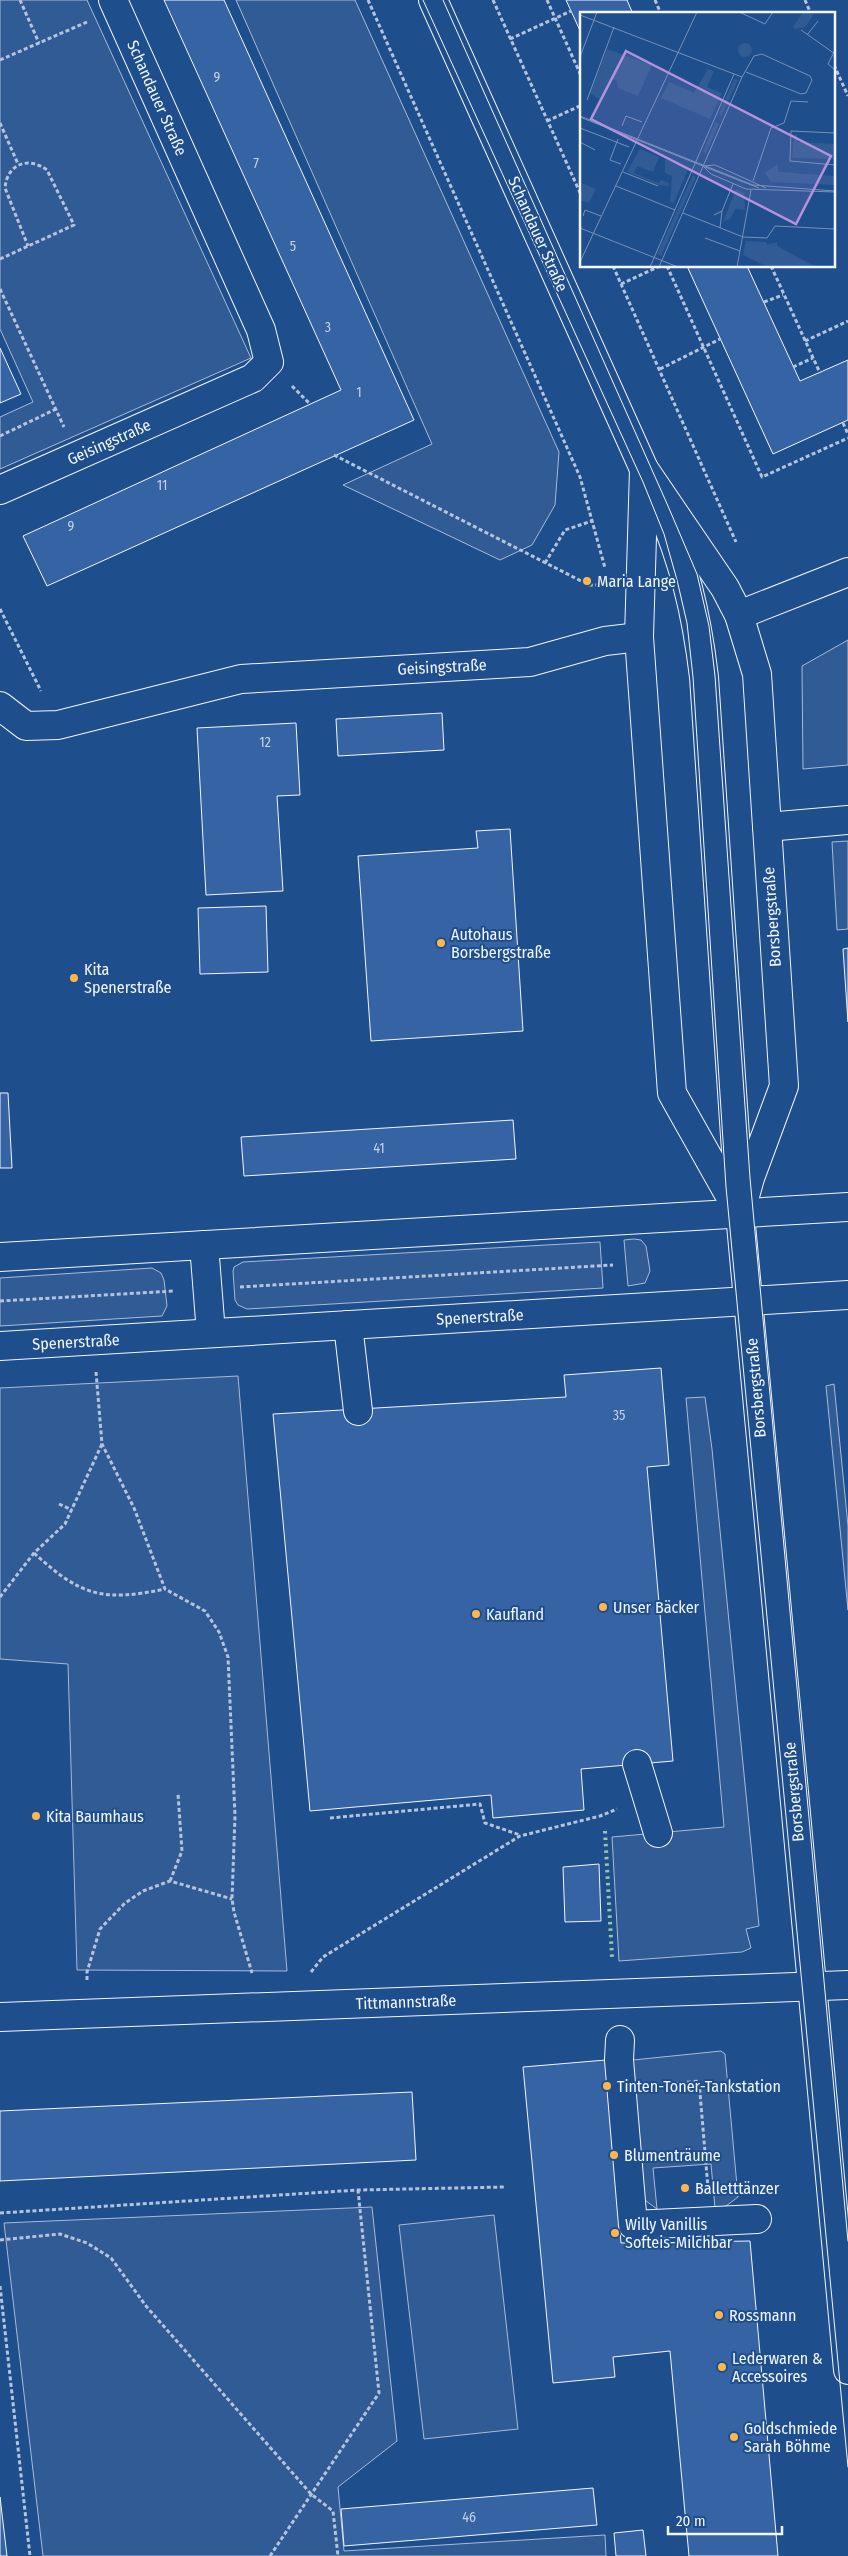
<svg xmlns="http://www.w3.org/2000/svg" width="848" height="2556" font-family="'Fira Sans Condensed',sans-serif">
<style>
.built{fill:#305b95;stroke:#a8bbd7}
.building{fill:#3563a3;stroke:#f2f6ff}
.lines{fill:none;stroke-linecap:round;stroke-linejoin:round}
.minor-casing{stroke:#f2f6ff;stroke-width:30}
.major-casing{stroke:#f2f6ff;stroke-width:30}
.path{stroke:#b3c4dc;stroke-width:3;stroke-dasharray:4 2.5;stroke-linecap:butt}
.minor{stroke:#1f4e8c;stroke-width:28}
.major{stroke:#1f4e8c;stroke-width:28}
.tram{stroke:#f2f6ff;stroke-width:1}
.hedge{stroke:#97c8a6;stroke-width:4;stroke-dasharray:2.5 4;stroke-linecap:butt}
.poi-dot{fill:#ffb74d;stroke:#1f4e8c;stroke-width:2}
.labels{text-anchor:middle;dominant-baseline:central;stroke-width:4;stroke-linejoin:round;paint-order:stroke}
.number-label{font-size:14px;fill:#c3d1e8}
.street-label{font-size:16px;fill:#f2f6ff;stroke:#1f4e8c}
.poi-label{font-size:16px;fill:#f2f6ff;stroke:#1f4e8c;text-anchor:start}
.inset-road{fill:none;stroke:#7391ba;stroke-width:1}
.view{fill:#b691df;fill-opacity:0.15;stroke:#b691df;stroke-width:2.5}
.inset-edge{fill:none;stroke:#f2f6ff;stroke-width:2.5}
</style>
<rect width="100%" height="100%" fill="#1f4e8c"/>
<g class="built">
<polygon points="0,0 87,0 251,358 0,469 0,417 33,402 0,329"/>
<polygon points="236,0 355,0 559,452 555,505 532,545 500,560 343,485 432,444"/>
<polygon points="848,640 848,765 803,769 802,666"/>
<polygon points="848,841 848,929 837,930 832,842"/>
<polygon points="634,1239 641,1240 646,1246 650,1271 645,1283 628,1286 624,1240"/>
<polygon points="600,1242 603,1288 247,1309 238,1305 235,1300 233,1271 234,1267 243,1262"/>
<polygon points="152,1268 161,1273 164,1280 167,1306 162,1316 0,1326 0,1278"/>
<polygon points="238,1376 287,1971 77,1970 68,1664 0,1659 0,1388"/>
<polygon points="834,1384 848,1526 848,1610 826,1386"/>
<polygon points="705,1397 712,1449 759,1926 746,1929 751,1948 742,1952 619,1961 612,1837 724,1827 686,1398"/>
<polygon points="721,2051 725,2054 738,2197 726,2206 715,2208 711,2164 653,2168 657,2209 642,2198 633,2060"/>
<polygon points="372,2207 397,2441 338,2487 344,2551 605,2535 606,2556 43,2556 4,2223"/>
<polygon points="494,2215 518,2429 424,2439 399,2225"/>
</g>
<g class="building">
<polygon points="164,0 224,0 414,420 47,586 23,536 341,390"/>
<polygon points="566,0 627,0 633,14 582,14 582,35"/>
<polygon points="687,266 747,266 800,381 848,360 848,420 773,454"/>
<polygon points="0,348 21,394 0,403"/>
<polygon points="442,713 444,750 338,756 336,719"/>
<polygon points="296,723 300,795 277,796 283,891 206,895 197,728"/>
<polygon points="510,829 523,1031 371,1041 358,856 478,848 476,831"/>
<polygon points="266,906 268,972 200,974 198,908"/>
<polygon points="848,948 848,1022 843,949"/>
<polygon points="0,1093 8,1093 12,1168 0,1168"/>
<polygon points="513,1120 516,1159 244,1176 241,1137"/>
<polygon points="661,1368 669,1465 647,1467 673,1761 581,1769 584,1810 493,1818 491,1795 310,1811 273,1414 566,1397 564,1375"/>
<polygon points="599,1864 601,1921 565,1922 563,1867"/>
<polygon points="606,2060 621,2243 750,2241 778,2556 689,2556 670,2351 613,2357 615,2377 553,2383 523,2067"/>
<polygon points="412,2092 416,2160 0,2181 0,2111"/>
<polygon points="593,2488 597,2525 344,2546 341,2509"/>
<polygon points="0,2497 7,2556 0,2556"/>
<polygon points="643,2530 646,2556 616,2556 614,2533"/>
</g>
<g class="lines">
<defs>
<g id="minor">
<polyline points="0,490 253,378 269,362 261,330 113,0"/>
<path d="M658 501C684 563 696 610 704 677L740 1210"/>
<polyline points="739,615 848,572"/>
<polyline points="0,706 26,726 58,725 241,679 530,662 605,641 639,637"/>
<polyline points="767,827 848,820"/>
<polyline points="204,1245 211,1333"/>
<polyline points="0,1257 848,1207"/>
<polyline points="348,1325 358,1411"/>
<polyline points="0,1346 848,1295"/>
<polyline points="637,1764 658,1833"/>
<polyline points="0,2017 848,1985"/>
<polyline points="620,2040 619,2060 633,2225 757,2219"/>
</g>
<g id="major">
<polyline points="433,0 644,469 725,588 739,615 757,674 784,1086 750,1178 740,1214 848,2370"/>
<polyline points="644,469 639,637 672,1093 740,1214"/>
</g>
</defs>
<use href="#minor" class="minor-casing"/>
<use href="#major" class="major-casing"/>
<g class="path">
<polyline points="20,0 39,43"/>
<polyline points="368,0 580,477 605,568"/>
<polyline points="493,0 582,197"/>
<polyline points="547,0 582,78"/>
<polyline points="655,0 661,14"/>
<polyline points="805,0 811,14"/>
<polyline points="510,39 571,11"/>
<polyline points="0,60 87,22"/>
<polyline points="834,65 848,96"/>
<polyline points="547,121 582,105"/>
<polyline points="0,123 18,164"/>
<path d="M0 259 74 225 47 170C28 156 7 164 5 188L28 246"/>
<polyline points="613,266 736,542"/>
<polyline points="667,266 762,477 848,438"/>
<polyline points="771,266 820,373"/>
<polyline points="621,284 660,266"/>
<polyline points="0,289 64,427"/>
<polyline points="764,302 783,295"/>
<polyline points="805,341 848,321"/>
<polyline points="793,367 813,358"/>
<polyline points="660,369 720,339"/>
<polyline points="292,386 310,404"/>
<polyline points="843,423 848,434"/>
<polyline points="0,436 56,409"/>
<polyline points="334,455 589,585 607,585"/>
<polyline points="545,563 565,530 592,521"/>
<polyline points="0,609 41,691"/>
<polyline points="240,1287 613,1265"/>
<polyline points="0,1301 174,1291"/>
<polyline points="96,1372 102,1444 134,1508 165,1589 205,1611 219,1632 228,1657 235,1816 232,1899 234,1912 252,1973"/>
<polyline points="59,1504 72,1510"/>
<path d="M34 1553C81 1596 102 1602 165 1589"/>
<polyline points="0,1597 34,1553 65,1524 102,1444"/>
<polyline points="330,1818 480,1804 485,1823 520,1835"/>
<polyline points="170,1881 182,1851 178,1794"/>
<polyline points="311,1972 323,1957 520,1836 600,1816 617,1809"/>
<polyline points="87,1980 87,1972 100,1929 125,1903 143,1891 170,1881 232,1899"/>
<polyline points="655,2086 699,2081 708,2188"/>
<polyline points="0,2213 358,2190 505,2187"/>
<polyline points="0,2240 60,2234 87,2243 111,2258 146,2306 311,2494 333,2511 338,2556"/>
<polyline points="0,2286 30,2556"/>
<polyline points="270,2556 379,2393 358,2190"/>
</g>
<use href="#minor" class="minor"/>
<use href="#major" class="major"/>
<g class="tram">
<polyline points="423,0 643,482 664,534 677,580 687,623 693,677 726,1187 848,2467"/>
<polyline points="443,0 668,506 697,574 709,626 715,676 750,1178 848,2241"/>
</g>
<polyline class="hedge" points="605,1831 612,1957"/>
</g>
<g class="poi-dot">
<circle cx="587" cy="581" r="5"/>
<circle cx="441" cy="943" r="5"/>
<circle cx="74" cy="978" r="5"/>
<circle cx="603" cy="1607" r="5"/>
<circle cx="476" cy="1614" r="5"/>
<circle cx="36" cy="1816" r="5"/>
<circle cx="607" cy="2086" r="5"/>
<circle cx="614" cy="2155" r="5"/>
<circle cx="685" cy="2188" r="5"/>
<circle cx="615" cy="2233" r="5"/>
<circle cx="719" cy="2315" r="5"/>
<circle cx="722" cy="2367" r="5"/>
<circle cx="734" cy="2437" r="5"/>
</g>
<g class="labels">
<g class="number-label">
<text x="217" y="77">9</text>
<text x="256" y="163">7</text>
<text x="293" y="246">5</text>
<text x="328" y="327">3</text>
<text x="359" y="392">1</text>
<text x="162" y="485">11</text>
<text x="71" y="526">9</text>
<text x="265" y="742">12</text>
<text x="379" y="1148">41</text>
<text x="619" y="1415">35</text>
<text x="469" y="2517">46</text>
</g>
<g class="street-label">
<text transform="translate(157 98) rotate(66)">Schandauer Straße</text>
<text transform="translate(538 234) rotate(66)">Schandauer Straße</text>
<text transform="translate(109 442) rotate(-24)">Geisingstraße</text>
<text transform="translate(442 667) rotate(-3)">Geisingstraße</text>
<text transform="translate(772 917) rotate(-94)">Borsbergstraße</text>
<text transform="translate(480 1317) rotate(-3)">Spenerstraße</text>
<text transform="translate(76 1342) rotate(-3)">Spenerstraße</text>
<text transform="translate(756 1388) rotate(-95)">Borsbergstraße</text>
<text transform="translate(794 1792) rotate(-95)">Borsbergstraße</text>
<text transform="translate(406 2002) rotate(-2)">Tittmannstraße</text>
</g>
<g class="poi-label">
<text x="597" y="581">Maria Lange</text>
<text x="451" y="934">Autohaus<tspan x="451" dy="18">Borsbergstraße</tspan></text>
<text x="84" y="969">Kita<tspan x="84" dy="18">Spenerstraße</tspan></text>
<text x="613" y="1607">Unser Bäcker</text>
<text x="486" y="1614">Kaufland</text>
<text x="46" y="1816">Kita Baumhaus</text>
<text x="617" y="2086">Tinten-Toner-Tankstation</text>
<text x="624" y="2155">Blumenträume</text>
<text x="695" y="2188">Balletttänzer</text>
<text x="625" y="2224">Willy Vanillis<tspan x="625" dy="18">Softeis-Milchbar</tspan></text>
<text x="729" y="2315">Rossmann</text>
<text x="732" y="2358">Lederwaren &amp;<tspan x="732" dy="18">Accessoires</tspan></text>
<text x="744" y="2428">Goldschmiede<tspan x="744" dy="18">Sarah Böhme</tspan></text>
</g>
</g>
<g transform="translate(580 12)">
<rect width="255" height="255" fill="#1f4e8c"/>
<path d="M223 0 234 2 225 15 215 17 213 15ZM158 38a7 7 0 1 1 14 0a7 7 0 1 1-14 0ZM27 37 72 53 58 84 38 76 37 69 32 67 22 89 10 81ZM128 57 134 59 127 75 142 81 130 107 81 86 89 70 114 81ZM154 67 158 68 141 105 139 102ZM135 110 139 112 126 141 123 140ZM214 123H217V130L255 132V147L212 146ZM60 137 79 145 73 160 57 154 54 161 79 171 81 168 89 171 88 174 79 173 47 160ZM85 147 108 157 94 191 90 190 92 164 85 161ZM198 152V160L255 164V173L191 170 185 161ZM113 163 116 165 81 244 77 242ZM2 171 16 177 9 191 0 188ZM156 177 164 181 165 198 155 197 151 206 143 210ZM166 229 186 230 187 233 197 230V234L236 255H188L163 243Z" fill="#305b95"/>
<path class="inset-road" d="M159 0 185 12 193 0M0 3 162 65M221 18 255 42M227 23 238 9M255 38 248 52 255 58M0 45 17 0M7 88 34 15M0 104 173 173 255 179M0 105 123 154 131 162 166 177 255 180M42 114 46 104 62 110M0 116 49 135M255 121 211 119 210 149 255 153M38 127 30 148 41 152M0 130 15 138M123 154 135 153 186 176M125 155 179 176M43 160 78 174M173 169 191 116 204 111 211 89 228 90M36 174 95 198M103 201 163 225 187 226 195 214 255 217M134 203 142 199 153 172M3 204 5 198 21 204M0 216 98 255M140 216 142 199M125 226 160 239M0 250 117 0M70 255 154 62M79 255 162 65 174 44 182 42 230 64 232 68 226 81 221 82 166 60M157 255 171 178"/>
<path class="view" d="M46 39 251 144 216 212 11 107Z"/>
<rect width="255" height="255" class="inset-edge"/>
</g>
<path d="M668 2526v8h114v-8" fill="none" stroke="#f2f6ff" stroke-width="2.5"/>
<text x="676" y="2526" font-size="15" fill="#f2f6ff" stroke="#1f4e8c" stroke-width="4" paint-order="stroke">20 m</text>
</svg>
